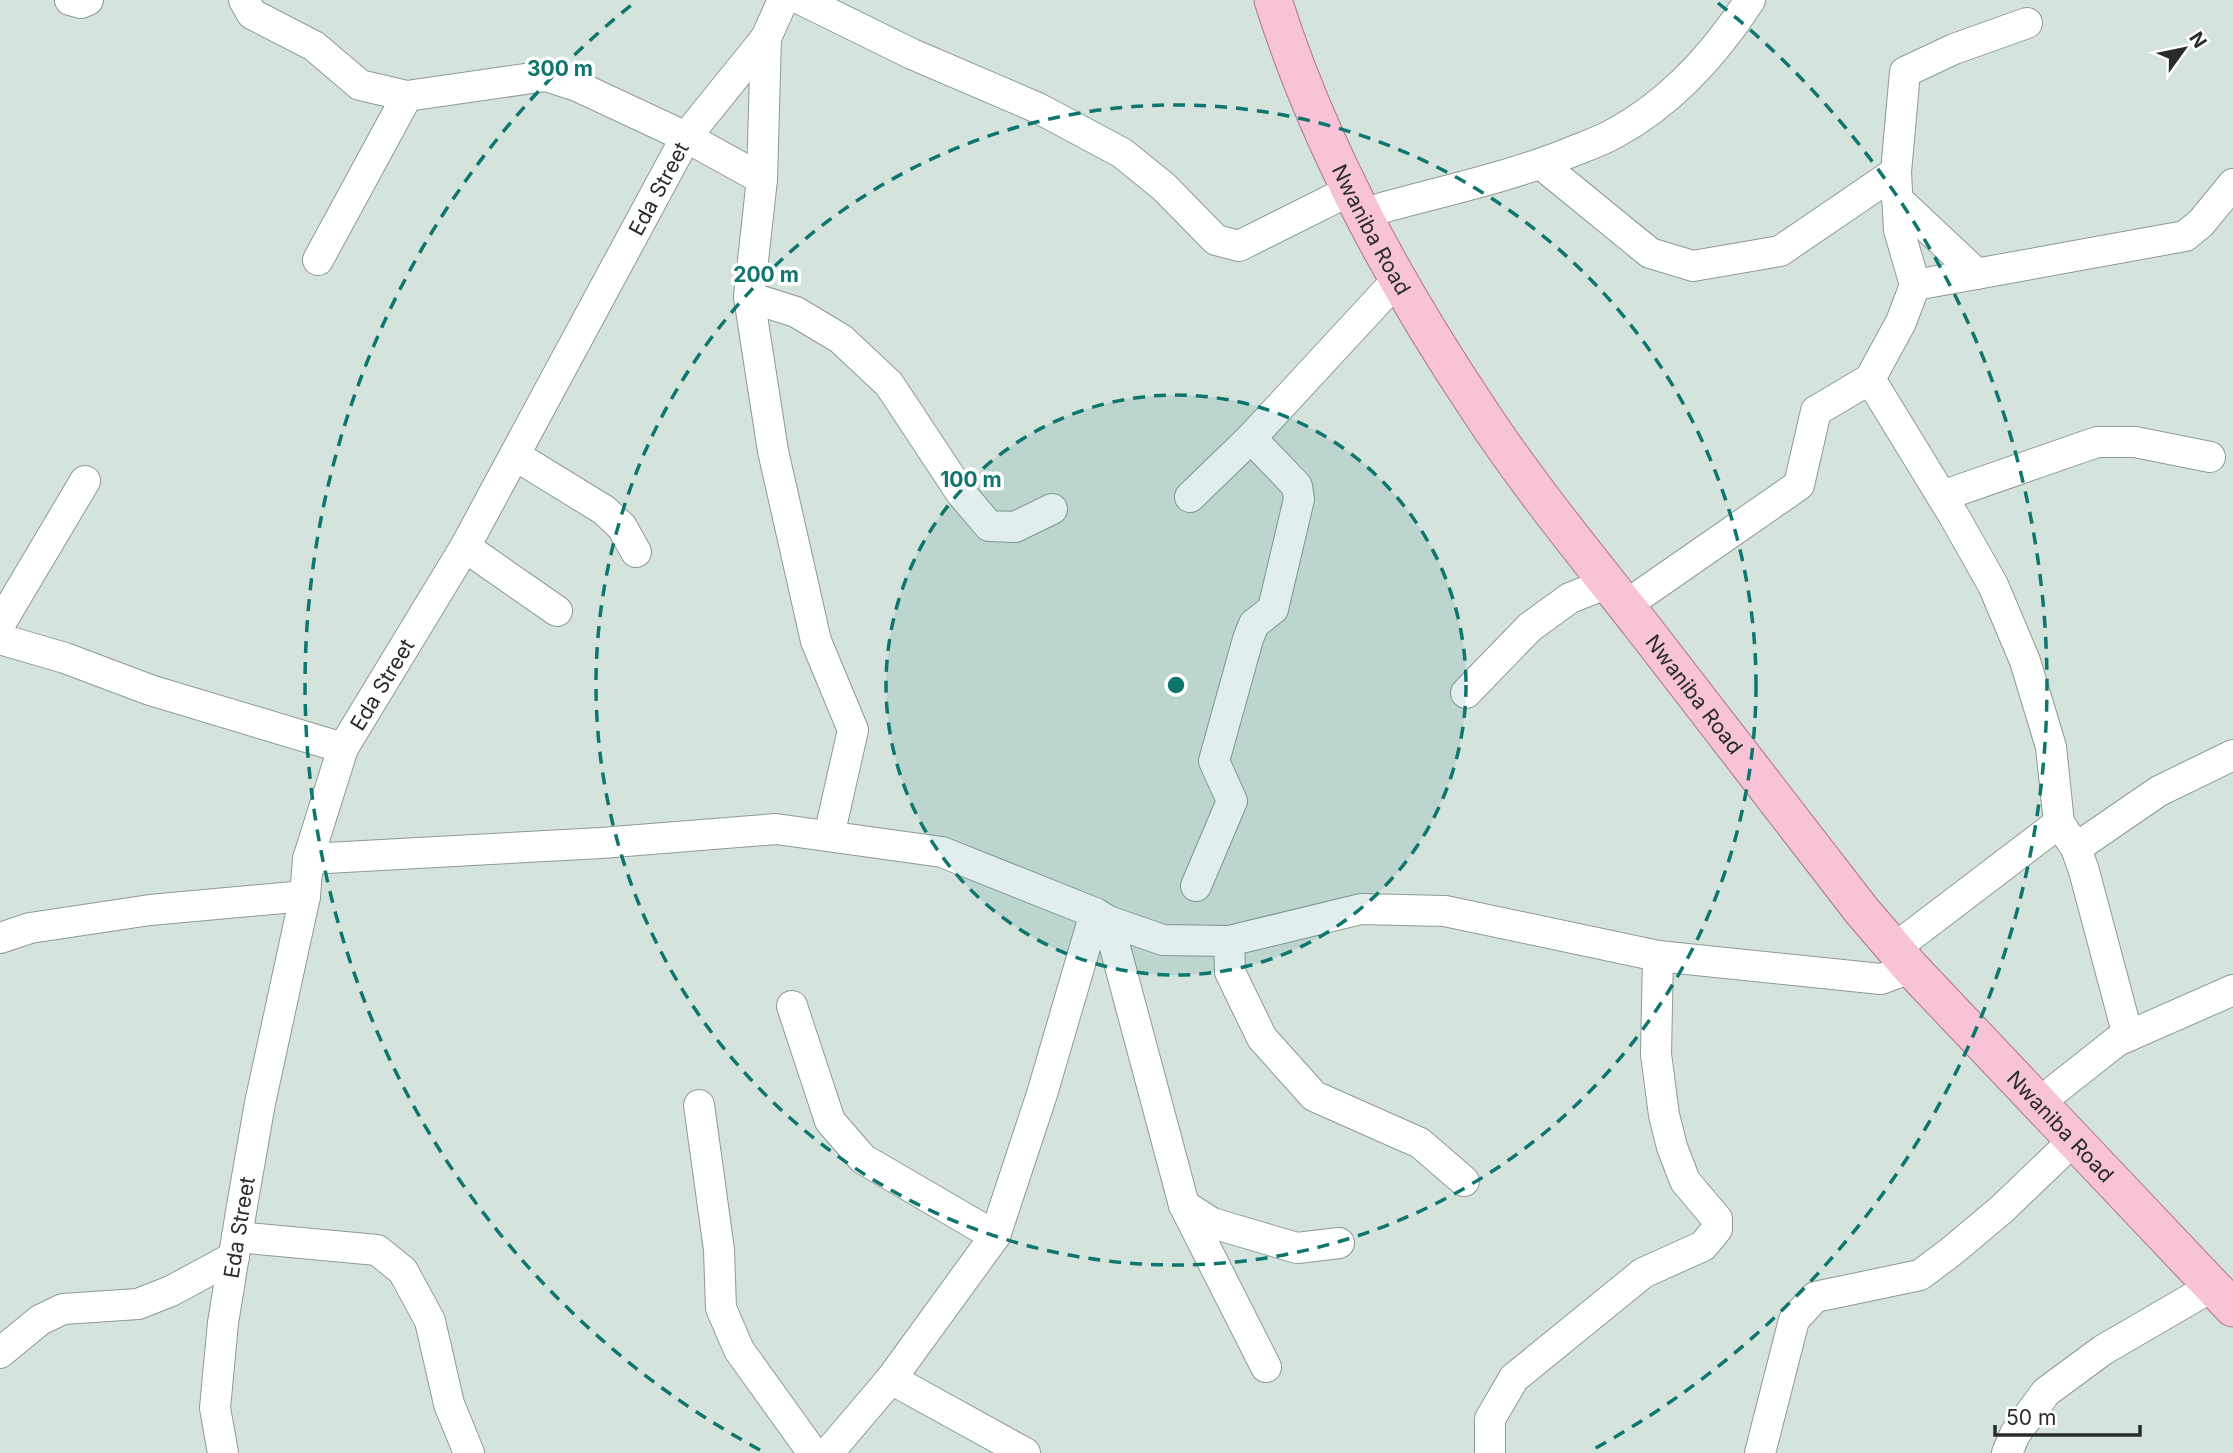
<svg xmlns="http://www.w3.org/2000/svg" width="2233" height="1453" font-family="Inter,sans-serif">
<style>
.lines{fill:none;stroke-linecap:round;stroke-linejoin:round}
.minor-casing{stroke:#8d9b95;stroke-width:32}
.major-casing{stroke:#ad7489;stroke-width:39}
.minor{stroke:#fff;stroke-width:30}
.major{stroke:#f8c2d7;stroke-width:37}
.ring{fill:none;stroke:#0f766e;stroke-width:3.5;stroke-dasharray:12 9}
.labels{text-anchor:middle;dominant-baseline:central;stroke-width:7;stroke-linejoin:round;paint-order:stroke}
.street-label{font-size:21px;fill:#282d2b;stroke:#fff}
.centre{fill:#0f766e;stroke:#fff;stroke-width:3.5}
.ring-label{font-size:21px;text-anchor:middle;font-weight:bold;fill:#0f766e;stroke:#fff;stroke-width:7;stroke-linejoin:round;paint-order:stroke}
</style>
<rect width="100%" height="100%" fill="#d4e3dc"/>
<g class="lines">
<defs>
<g id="minor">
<polyline points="70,0 81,3 88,0"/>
<polyline points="244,0 252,14 314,46 360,85 407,96 546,76 577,86 686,137 762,179"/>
<polyline points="802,0 912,54 1038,108 1122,153 1164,187 1216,240 1239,246 1351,190"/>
<polyline points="766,38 762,179 749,297 773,451 816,641 853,730 829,836"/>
<polyline points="1541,164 1650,253 1693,266 1780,251 1896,172"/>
<polyline points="1897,199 1977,274"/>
<path d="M1382 208C1447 190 1514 176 1576 150 1589 145 1603 140 1615 133 1672 102 1715 54 1750 0"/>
<polyline points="318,260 407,96"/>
<polyline points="1915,285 2185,236 2201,223 2233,184"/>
<polyline points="749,297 796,312 841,339 889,384 961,493 989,526 1015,527 1052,509"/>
<polyline points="1870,379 1954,516 1993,585 2025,661 2051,747 2059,823 1895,948"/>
<polyline points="516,456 604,510 622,527 636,552"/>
<polyline points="1942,496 2097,442 2135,442 2210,457"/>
<polyline points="1190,497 1251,438 1398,279"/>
<polyline points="465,547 557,611"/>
<polyline points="1642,594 1799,485 1816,411 1870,379 1901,322 1915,285 1899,230 1896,172 1905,72 1954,49 2027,23"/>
<polyline points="0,624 85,481"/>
<polyline points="0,639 65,658 150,690 343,748"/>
<polyline points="1466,693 1530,627 1570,598 1608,583"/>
<polyline points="2059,823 2076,848 2084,871 2128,1036"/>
<polyline points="2076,848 2159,791 2233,755"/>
<polyline points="308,859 601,843 776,829 942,852 1095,913 1108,921 1163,940 1229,941 1361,909 1445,911 1658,956 1881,979 1911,968"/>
<polyline points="1196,886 1232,801 1214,761 1248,639 1254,624 1273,609 1299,499 1297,486 1251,438"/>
<polyline points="1108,921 1184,1205 1266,1367"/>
<polyline points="0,938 30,928 150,910 305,896"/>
<polyline points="1229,941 1230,972 1262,1038 1314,1096 1420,1143 1464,1181"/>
<polyline points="792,1006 830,1121 863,1159 995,1236"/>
<polyline points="2055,1090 2117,1041 2233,990"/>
<polyline points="699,1105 719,1250 721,1308 739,1350 813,1453"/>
<polyline points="1184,1205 1212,1223 1297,1248 1339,1243"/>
<polyline points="237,1237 377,1250 403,1271 430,1321 449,1404 469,1453"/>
<polyline points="0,1353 40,1320 63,1309 138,1304 171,1291 234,1257"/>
<polyline points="891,1379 1025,1453"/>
<path id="s1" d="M223 1453 215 1408 223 1323 242 1206 260 1103 305 896 308 859 343 748 465 547 686 137 766 38 783 0"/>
<polyline points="828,1453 891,1379 995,1236 1042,1094 1095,913"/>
<polyline points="1490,1453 1490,1419 1514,1378 1643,1273 1703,1246 1717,1229 1717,1219 1685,1181 1672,1147 1664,1115 1656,1054 1658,956"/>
<polyline points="1760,1453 1794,1320 1815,1297 1920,1275 1952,1251 2002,1209 2074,1140"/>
<polyline points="2007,1453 2015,1434 2046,1392 2103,1350 2213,1286"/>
</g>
<g id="major">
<path id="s2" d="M1273 0C1319 146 1394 283 1479 410 1528 485 1586 555 1641 625 1715 720 1788 816 1862 911L1911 968 2233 1308"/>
</g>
</defs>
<use href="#minor" class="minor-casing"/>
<use href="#major" class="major-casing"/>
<use href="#minor" class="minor"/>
<use href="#major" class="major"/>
</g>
<circle cx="1176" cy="685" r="290" fill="#0f766e" fill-opacity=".12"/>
<g class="ring">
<circle cx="1176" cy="685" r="290"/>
<circle cx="1176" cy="685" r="580"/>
<path d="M760 1450A871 871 0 0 1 634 3M1718 3A871 871 0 0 1 1592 1450"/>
</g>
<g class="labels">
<g class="street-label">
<text stroke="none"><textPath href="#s1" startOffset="1362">Eda Street</textPath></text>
<text stroke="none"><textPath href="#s2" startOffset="250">Nwaniba Road</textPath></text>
<text stroke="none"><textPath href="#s1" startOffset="794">Eda Street</textPath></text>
<text stroke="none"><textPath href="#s2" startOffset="817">Nwaniba Road</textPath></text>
<text stroke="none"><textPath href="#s2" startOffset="1384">Nwaniba Road</textPath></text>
<text stroke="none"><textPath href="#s1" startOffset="228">Eda Street</textPath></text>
</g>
</g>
<circle cx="1176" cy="685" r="10" class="centre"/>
<g class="ring-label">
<text x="560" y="76">300 m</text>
<text x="766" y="282">200 m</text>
<text x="971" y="487">100 m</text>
</g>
<g transform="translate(2184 49) rotate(57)" stroke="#ffffff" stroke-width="5" paint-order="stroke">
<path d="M0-5L12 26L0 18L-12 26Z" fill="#282d2b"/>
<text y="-10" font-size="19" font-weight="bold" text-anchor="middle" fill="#282d2b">N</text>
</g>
<path d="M1995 1425v10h145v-10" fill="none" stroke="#282d2b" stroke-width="3.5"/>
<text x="2006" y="1425" font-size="21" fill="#282d2b" stroke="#ffffff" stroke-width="5" paint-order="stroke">50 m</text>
</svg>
